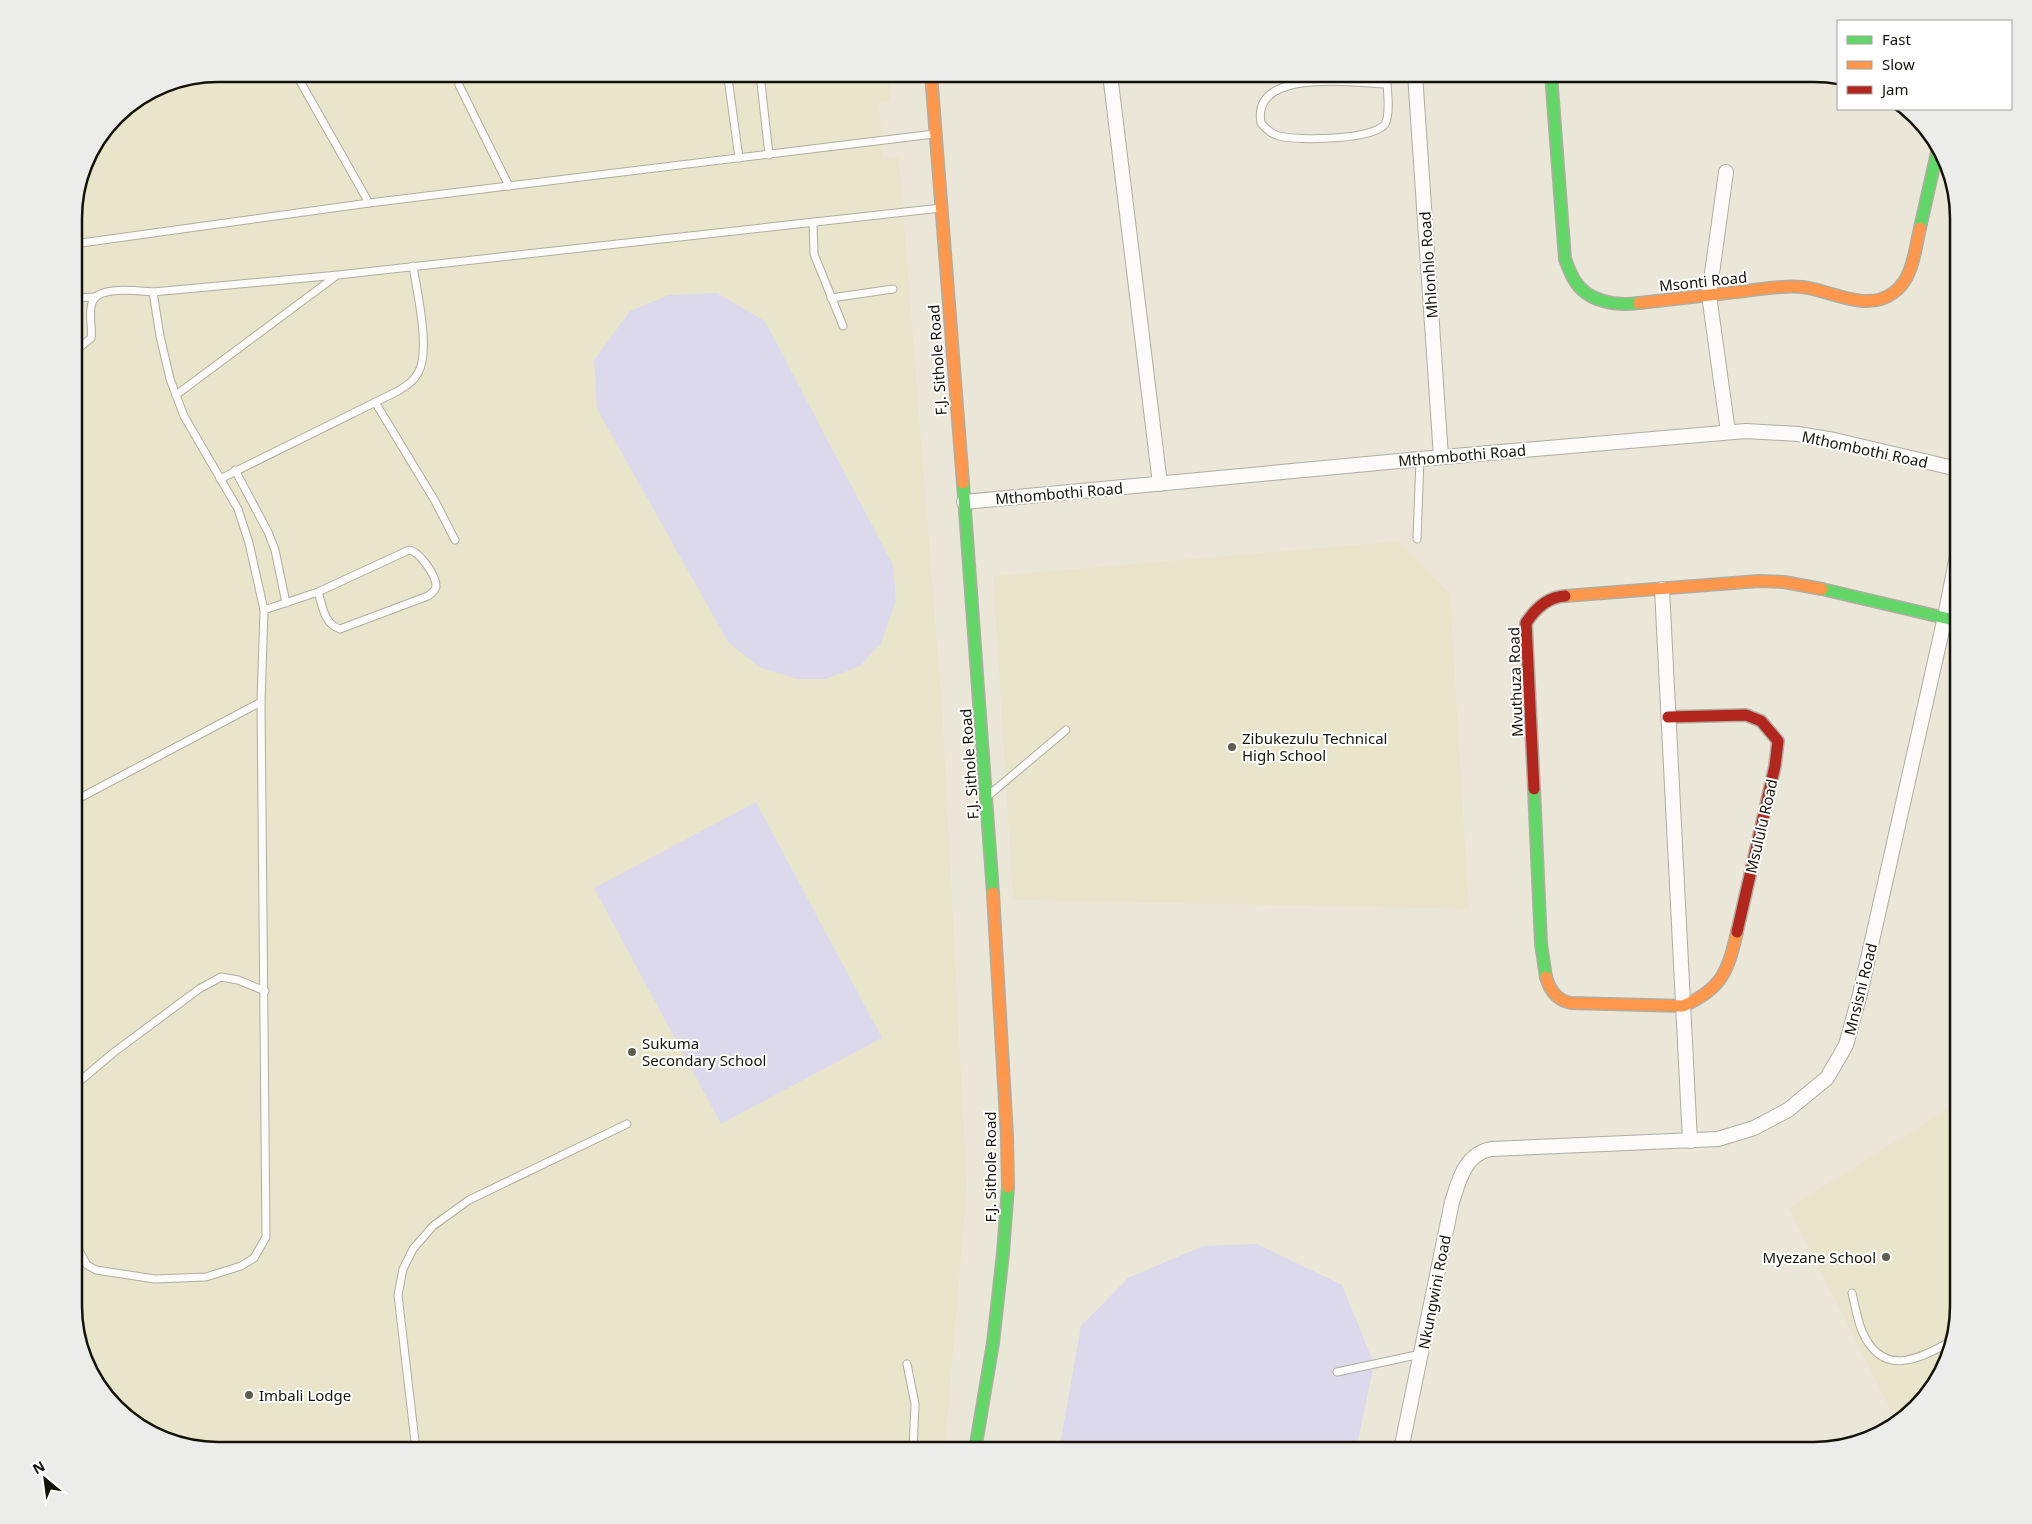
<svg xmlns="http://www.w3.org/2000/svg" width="2032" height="1524" font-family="'Noto Sans',sans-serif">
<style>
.built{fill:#e9e5cb}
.green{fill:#dcd9ed}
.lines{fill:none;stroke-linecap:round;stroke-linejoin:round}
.lane-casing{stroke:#afada1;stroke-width:9}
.street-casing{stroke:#afada1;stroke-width:16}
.fast-casing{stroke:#afada1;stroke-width:14}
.slow-casing{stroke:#afada1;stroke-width:14}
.jam-casing{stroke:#afada1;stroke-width:14}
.lane{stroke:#fcfbf9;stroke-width:7}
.street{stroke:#fcfbf9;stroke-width:14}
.fast{stroke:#63d668;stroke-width:11}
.slow{stroke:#ff974d;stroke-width:11}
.jam{stroke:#b3261e;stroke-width:11}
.poi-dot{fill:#5f5d51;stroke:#fff;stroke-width:2}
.labels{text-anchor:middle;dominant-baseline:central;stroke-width:4;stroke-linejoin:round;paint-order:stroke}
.street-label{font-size:15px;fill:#141309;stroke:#fff}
.poi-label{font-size:15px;fill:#141309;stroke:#fff;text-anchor:start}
.rim{fill:none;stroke:#141309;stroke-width:2.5}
</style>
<rect width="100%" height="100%" fill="#eae7d8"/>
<g class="built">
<polygon points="218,74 889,74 891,101 879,102 883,157 899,158 942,707 967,1187 945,1450 218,1450 172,1442 130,1420 89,1370 74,1315 74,209 89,154 123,110 163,85"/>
<polygon points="1400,541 1450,594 1469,909 1013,900 993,576"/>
<polygon points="1958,1102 1958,1306 1950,1352 1928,1394 1896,1420 1789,1208"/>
</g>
<g class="green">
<polygon points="717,293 765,321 893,565 896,600 881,643 860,666 826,679 797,679 759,667 728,642 597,409 594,360 630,311 669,295"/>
<polygon points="756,802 882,1038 721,1124 594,888"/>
<polygon points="1257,1244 1342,1285 1374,1364 1356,1450 1059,1450 1081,1326 1128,1278 1203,1246"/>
</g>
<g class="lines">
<defs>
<g id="lane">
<polyline points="296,74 369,203"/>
<polyline points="760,74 769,155"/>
<path d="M1386 74C1387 86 1391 114 1385 124 1374 140 1298 141 1279 136 1271 134 1266 129 1261 123 1251 67 1354 83 1387 84"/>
<polyline points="728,78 739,158"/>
<polyline points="459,85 509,186"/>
<polyline points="813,222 814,254 843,326"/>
<polyline points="74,244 369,203 934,134"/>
<polyline points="74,298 95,297"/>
<polyline points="831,298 893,289"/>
<path d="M74 352 91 338C93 327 88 315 92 303 97 285 138 291 153 292"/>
<polyline points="176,395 336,276"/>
<polyline points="375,402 435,501 455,540"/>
<polyline points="235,470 268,532 275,550 286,603"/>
<path d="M220 479 398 391C406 386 414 381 418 373 431 351 417 292 413 266"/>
<polyline points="1417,539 1420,459"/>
<path d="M264 610 318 592 409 550C419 551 437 576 436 587 435 591 432 593 428 596L340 629C324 624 323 607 318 592"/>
<polyline points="989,795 1066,730"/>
<polyline points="74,801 261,702"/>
<polyline points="74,1086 113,1053 199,989 221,977 238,980 265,991"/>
<polyline points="74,1242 87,1265 96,1270 155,1279 206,1277 241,1266 254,1258 266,1237 261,702 264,610 249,543 238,509 184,416 170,379 160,336 153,292 338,275 941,208"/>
<path d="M1852 1293C1855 1305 1857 1319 1862 1331 1882 1378 1919 1360 1953 1340"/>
<polyline points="907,1364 915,1404 913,1450"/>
<polyline points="1337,1372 1421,1354"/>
<polyline points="416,1450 398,1295 403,1269 413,1249 433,1226 469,1200 627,1124"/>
</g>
<g id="street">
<polyline points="1110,74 1160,484"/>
<polyline points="1415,74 1441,457"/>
<polyline points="1726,172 1709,295 1728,432"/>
<polyline points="964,502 1420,459 1746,431 1798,434 1834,440 1958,469"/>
<polyline points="1662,589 1690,1141"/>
<path d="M1401 1450 1452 1202C1459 1180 1465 1154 1491 1149L1718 1139 1754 1128 1788 1110 1827 1078 1846 1045 1860 994 1945 617 1958 550"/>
</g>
<g id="fast">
<path d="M1551 74 1565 259C1568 266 1570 274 1575 281 1588 302 1616 306 1639 303"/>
<polyline points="1920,228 1938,148"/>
<polyline points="963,483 993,893"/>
<polyline points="1822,589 1958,621"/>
<polyline points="1534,789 1541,944 1546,977"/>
<polyline points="975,1450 993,1343 1003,1253 1008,1187"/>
</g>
<g id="slow">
<polyline points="931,74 963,483"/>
<path d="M1639 303C1674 299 1709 295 1745 291 1763 289 1783 285 1802 287 1831 290 1866 313 1893 293 1913 280 1915 249 1920 228"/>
<polyline points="1565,596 1759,581 1784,582 1822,589"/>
<polyline points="993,893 1007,1136 1008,1187"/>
<path d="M1546 977C1550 991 1557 1000 1571 1003L1683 1006C1722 989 1728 971 1737 932"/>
</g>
<g id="jam">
<polyline points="1668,717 1746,715 1761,721 1778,741 1775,766 1737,932"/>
<path d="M1534 789 1526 623C1535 609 1547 597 1565 596"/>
</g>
</defs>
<use href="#lane" class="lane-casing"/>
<use href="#street" class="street-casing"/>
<use href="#fast" class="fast-casing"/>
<use href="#slow" class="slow-casing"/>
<use href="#jam" class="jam-casing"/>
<use href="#lane" class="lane"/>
<use href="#street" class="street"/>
<use href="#fast" class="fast"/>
<use href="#slow" class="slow"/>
<use href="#jam" class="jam"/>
</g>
<g class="poi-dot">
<circle cx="1232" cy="747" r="5"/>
<circle cx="632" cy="1052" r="5"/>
<circle cx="1886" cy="1257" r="5"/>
<circle cx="249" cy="1395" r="5"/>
</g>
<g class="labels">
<g class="street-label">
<text transform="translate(1428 265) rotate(-94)">Mhlonhlo Road</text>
<text transform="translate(1703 281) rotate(-6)">Msonti Road</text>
<text transform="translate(937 360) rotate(-94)">F.J. Sithole Road</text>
<text transform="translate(1865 449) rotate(12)">Mthombothi Road</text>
<text transform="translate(1462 455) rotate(-5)">Mthombothi Road</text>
<text transform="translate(1059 493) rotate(-5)">Mthombothi Road</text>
<text transform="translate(1515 682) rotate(-92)">Mvuthuza Road</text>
<text transform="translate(969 764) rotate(-94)">F.J. Sithole Road</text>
<text transform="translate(1761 826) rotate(-77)">Msululu Road</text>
<text transform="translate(1860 989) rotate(-76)">Mnsisni Road</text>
<text transform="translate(990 1167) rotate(-90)">F.J. Sithole Road</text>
<text transform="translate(1434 1292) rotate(-79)">Nkungwini Road</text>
</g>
<g class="poi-label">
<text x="1242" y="738">Zibukezulu Technical<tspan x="1242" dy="17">High School</tspan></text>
<text x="642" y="1043">Sukuma<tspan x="642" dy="17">Secondary School</tspan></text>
<text x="1876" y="1257" text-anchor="end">Myezane School</text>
<text x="259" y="1395">Imbali Lodge</text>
</g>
</g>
<path d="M0 0H2032V1524H0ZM218 82H1814A136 136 0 0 1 1950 218V1306A136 136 0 0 1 1814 1442H218A136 136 0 0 1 82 1306V218A136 136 0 0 1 218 82Z" fill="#ececeb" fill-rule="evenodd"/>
<path class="rim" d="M218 82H1814A136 136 0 0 1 1950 218V1306A136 136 0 0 1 1814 1442H218A136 136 0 0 1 82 1306V218A136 136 0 0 1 218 82Z"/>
<rect x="1837" y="20" width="175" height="90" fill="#ffffff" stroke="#a1a19d"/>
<rect x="1847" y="36" width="25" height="8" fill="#63d668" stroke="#a1a19d"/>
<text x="1882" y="45" font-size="15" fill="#141309">Fast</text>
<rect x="1847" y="61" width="25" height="8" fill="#ff974d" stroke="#a1a19d"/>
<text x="1882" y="70" font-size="15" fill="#141309">Slow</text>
<rect x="1847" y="86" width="25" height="8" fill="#b3261e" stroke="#a1a19d"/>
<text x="1882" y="95" font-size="15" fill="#141309">Jam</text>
<g transform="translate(45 1479) rotate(331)" stroke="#ffffff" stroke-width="4" paint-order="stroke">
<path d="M0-4L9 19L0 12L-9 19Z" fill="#141309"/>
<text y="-8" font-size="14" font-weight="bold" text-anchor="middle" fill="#141309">N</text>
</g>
</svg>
